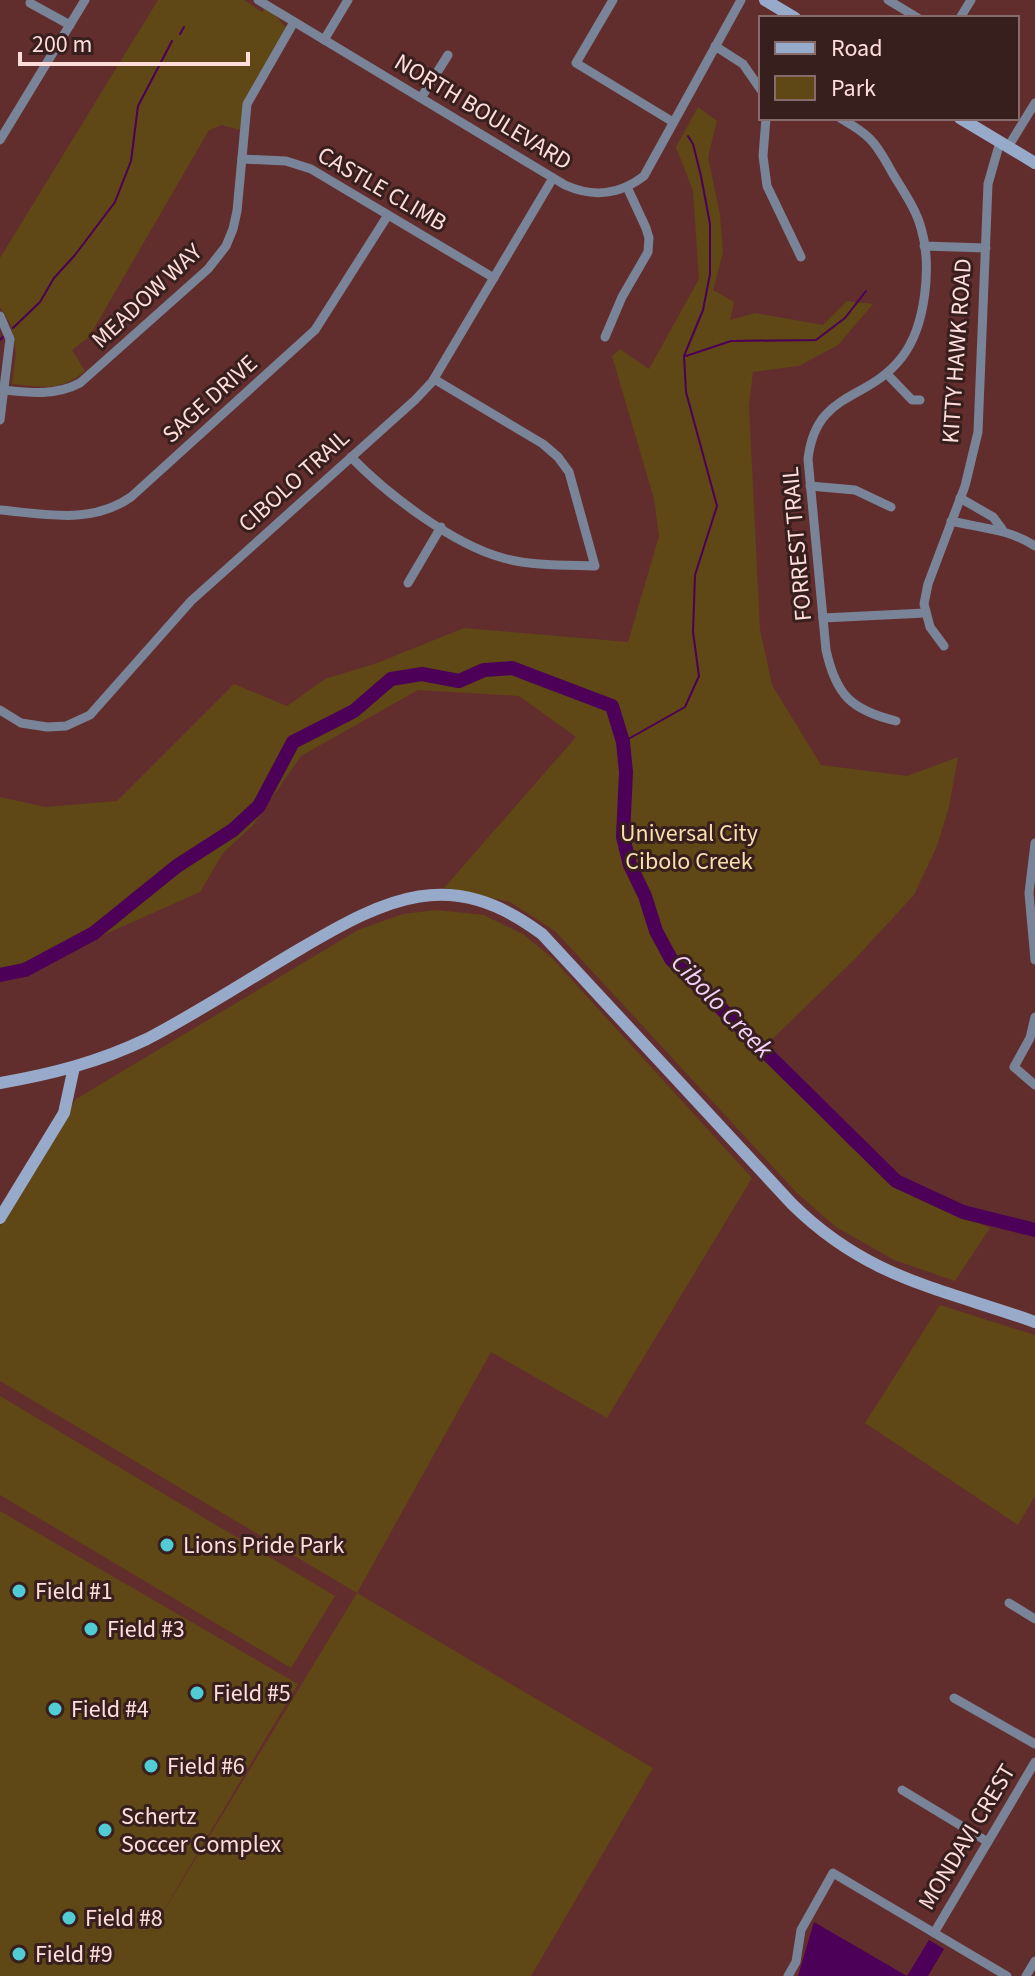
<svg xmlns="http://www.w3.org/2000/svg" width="1035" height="1976" font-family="'Source Sans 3',sans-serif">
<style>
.green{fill:#5f4716}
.water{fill:#4c0057}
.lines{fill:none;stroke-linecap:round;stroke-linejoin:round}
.stream{stroke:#4c0057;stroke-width:2}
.river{stroke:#4c0057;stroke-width:14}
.street{stroke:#798499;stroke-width:9}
.secondary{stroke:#98aaca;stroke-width:12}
.poi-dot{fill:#51ccd5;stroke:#371f1e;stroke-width:3}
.labels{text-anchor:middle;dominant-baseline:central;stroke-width:6;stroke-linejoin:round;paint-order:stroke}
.street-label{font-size:24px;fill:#fedddb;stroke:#371f1e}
.park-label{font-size:24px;fill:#f9deae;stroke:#371f1e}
.poi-label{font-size:24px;fill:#fedddb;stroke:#371f1e;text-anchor:start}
.water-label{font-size:26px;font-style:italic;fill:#f5d0fb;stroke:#371f1e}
</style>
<rect width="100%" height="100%" fill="#622e2d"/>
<g class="green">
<path d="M158 0H244L262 12 267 5 286 28 245 99 240 130 222 125 209 130 89 337 72 350 85 371C59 392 44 387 12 384L16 353 11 325 0 307V258Z"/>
<polygon points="698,107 717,121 708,157 720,215 723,252 713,290 734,302 730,320 755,313 823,325 847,301 873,304 838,345 799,366 753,372 749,406 760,629 772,685 821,765 907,776 958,757 949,807 937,846 914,895 855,959 762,1049 850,1147 925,1199 990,1228 955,1281 894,1260 836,1227 797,1193 555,931 510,902 444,888 576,737 519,696 418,690 301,756 253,825 223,853 200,892 63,953 0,968 0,797 45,807 117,801 234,684 287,706 325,679 377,663 464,628 628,642 659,536 654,499 612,356 620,349 649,369 699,279 693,191 676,147"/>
<polygon points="437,910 484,915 523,934 552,958 752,1178 607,1418 491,1352 357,1593 653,1768 531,1976 0,1976 0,1511 298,1684 145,1942 357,1593 0,1381 0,1226 76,1099 358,930 403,914"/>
<polygon points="940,1305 1035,1335 1035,1496 1018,1525 865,1423"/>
<polygon points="0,1396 335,1596 291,1668 0,1495"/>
</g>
<polygon class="water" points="814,1922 907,1976 929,1940 944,1949 928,1976 798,1976"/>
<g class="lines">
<g class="stream">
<polyline points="180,34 184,27"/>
<polyline points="13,328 40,302 54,278 75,255 115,202 131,161 138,106 172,41"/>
<polyline points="0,340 3,337"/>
<polyline points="686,356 731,341 816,340 845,318 866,291"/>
<polyline points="623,742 685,707 699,676 693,632 695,575 717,506 686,392 684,356 703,310 710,274 710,224 701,176 693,144 688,136"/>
</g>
<polyline class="river" points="0,975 25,970 94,933 177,866 233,830 259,806 293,742 354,711 391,679 422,674 459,681 484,670 512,668 612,706 623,742 626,772 623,837 630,865 645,896 656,931 671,959 896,1181 963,1212 1035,1230"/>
<g class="street">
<path d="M258 0 565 185C594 198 619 195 644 176L741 0"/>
<polyline points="613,0 576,63 673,122"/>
<polyline points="888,0 918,18"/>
<polyline points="30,3 70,25"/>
<polyline points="960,18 971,0"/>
<polyline points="324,40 348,0"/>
<polyline points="715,46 743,64 761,90"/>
<polyline points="421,98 448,55"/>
<polyline points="766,118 763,156 767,186 801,257"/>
<path d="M840 118C850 124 861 130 870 139 880 149 886 162 893 174 903 191 916 209 921 228 932 265 926 326 902 357 868 402 816 390 808 459L826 650C836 695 851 710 896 721"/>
<polyline points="0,140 85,0"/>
<polyline points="1008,147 1035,103"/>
<polyline points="242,159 286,161 311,169 494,278"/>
<polyline points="924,246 986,248"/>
<polyline points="0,316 10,339 0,420"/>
<polyline points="605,337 622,297 648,252 649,238 646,228 627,187"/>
<polyline points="887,374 912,400 920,400"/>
<path d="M3 390C30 393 55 396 80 383L208 269 226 246 233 229 237 211 247 104 294 22"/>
<path d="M351 457C387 494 452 544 503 558 532 566 565 565 595 566L569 472 558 457 543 444 434 379"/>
<polyline points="810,486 855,490 891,507"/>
<polyline points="960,498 993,517 1002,529"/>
<path d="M0 510C45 514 91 525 131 497L315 330 388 215"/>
<path d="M951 521C981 528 1009 529 1035 546"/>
<polyline points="408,583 441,527"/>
<polyline points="823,618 925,613"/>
<polyline points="944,646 930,627 924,604 928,584 965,486 978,432 988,184 1000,142"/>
<polyline points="0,710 21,723 47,727 66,726 90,715 191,601 415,400 432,382 553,178"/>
<polyline points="1035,843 1029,893 1035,960"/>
<polyline points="1035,1017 1030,1038 1014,1067 1035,1085"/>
<polyline points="1009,1603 1035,1619"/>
<polyline points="954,1698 1035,1744"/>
<polyline points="902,1790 988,1842"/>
<polyline points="934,1933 1035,1762"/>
<polyline points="788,1976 796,1962 801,1930 833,1873 1007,1976"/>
<polyline points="1026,1976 1035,1961"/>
</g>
<g class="secondary">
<polyline points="765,0 795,18"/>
<polyline points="960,118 1035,163"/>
<path d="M0 1083C52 1074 99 1062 147 1039 199 1012 249 979 300 949 387 898 450 865 542 934L792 1204C868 1279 940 1288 1035 1322"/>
<polyline points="0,1218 64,1113 74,1067"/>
</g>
</g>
<g class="poi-dot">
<circle cx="167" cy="1545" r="8"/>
<circle cx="19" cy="1591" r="8"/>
<circle cx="91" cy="1629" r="8"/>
<circle cx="197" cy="1693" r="8"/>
<circle cx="55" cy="1709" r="8"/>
<circle cx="151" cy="1766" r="8"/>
<circle cx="105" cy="1830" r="8"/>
<circle cx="69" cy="1918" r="8"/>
<circle cx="19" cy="1954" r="8"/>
</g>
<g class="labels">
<g class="street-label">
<text transform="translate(483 112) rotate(31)">NORTH BOULEVARD</text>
<text transform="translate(382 189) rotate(30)">CASTLE CLIMB</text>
<text transform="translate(147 296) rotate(-43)">MEADOW WAY</text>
<text transform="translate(957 351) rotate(-86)">KITTY HAWK ROAD</text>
<text transform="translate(210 399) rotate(-42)">SAGE DRIVE</text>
<text transform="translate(294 481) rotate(-42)">CIBOLO TRAIL</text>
<text transform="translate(797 544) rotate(-95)">FORREST TRAIL</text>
<text transform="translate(967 1837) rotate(-59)">MONDAVI CREST</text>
</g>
<g class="park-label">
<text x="689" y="833">Universal City<tspan x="689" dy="28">Cibolo Creek</tspan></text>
</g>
<g class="poi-label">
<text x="183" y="1545">Lions Pride Park</text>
<text x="35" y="1591">Field #1</text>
<text x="107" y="1629">Field #3</text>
<text x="213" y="1693">Field #5</text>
<text x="71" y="1709">Field #4</text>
<text x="167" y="1766">Field #6</text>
<text x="121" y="1816">Schertz<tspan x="121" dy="28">Soccer Complex</tspan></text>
<text x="85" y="1918">Field #8</text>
<text x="35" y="1954">Field #9</text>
</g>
<g class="water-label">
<text transform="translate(722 1006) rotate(46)">Cibolo Creek</text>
</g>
</g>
<rect x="759" y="16" width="260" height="104" fill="#371f1e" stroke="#876b6a" stroke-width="2"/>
<rect x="775" y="42" width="40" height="12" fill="#98aaca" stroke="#876b6a" stroke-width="2"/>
<text x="831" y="56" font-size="24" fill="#fedddb">Road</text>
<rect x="775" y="76" width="40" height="24" fill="#5f4716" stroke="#876b6a" stroke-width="2"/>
<text x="831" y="96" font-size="24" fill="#fedddb">Park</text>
<path d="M20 52v12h228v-12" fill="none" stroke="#fedddb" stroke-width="4"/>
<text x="32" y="52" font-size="24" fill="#fedddb" stroke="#371f1e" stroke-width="6" paint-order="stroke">200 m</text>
</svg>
